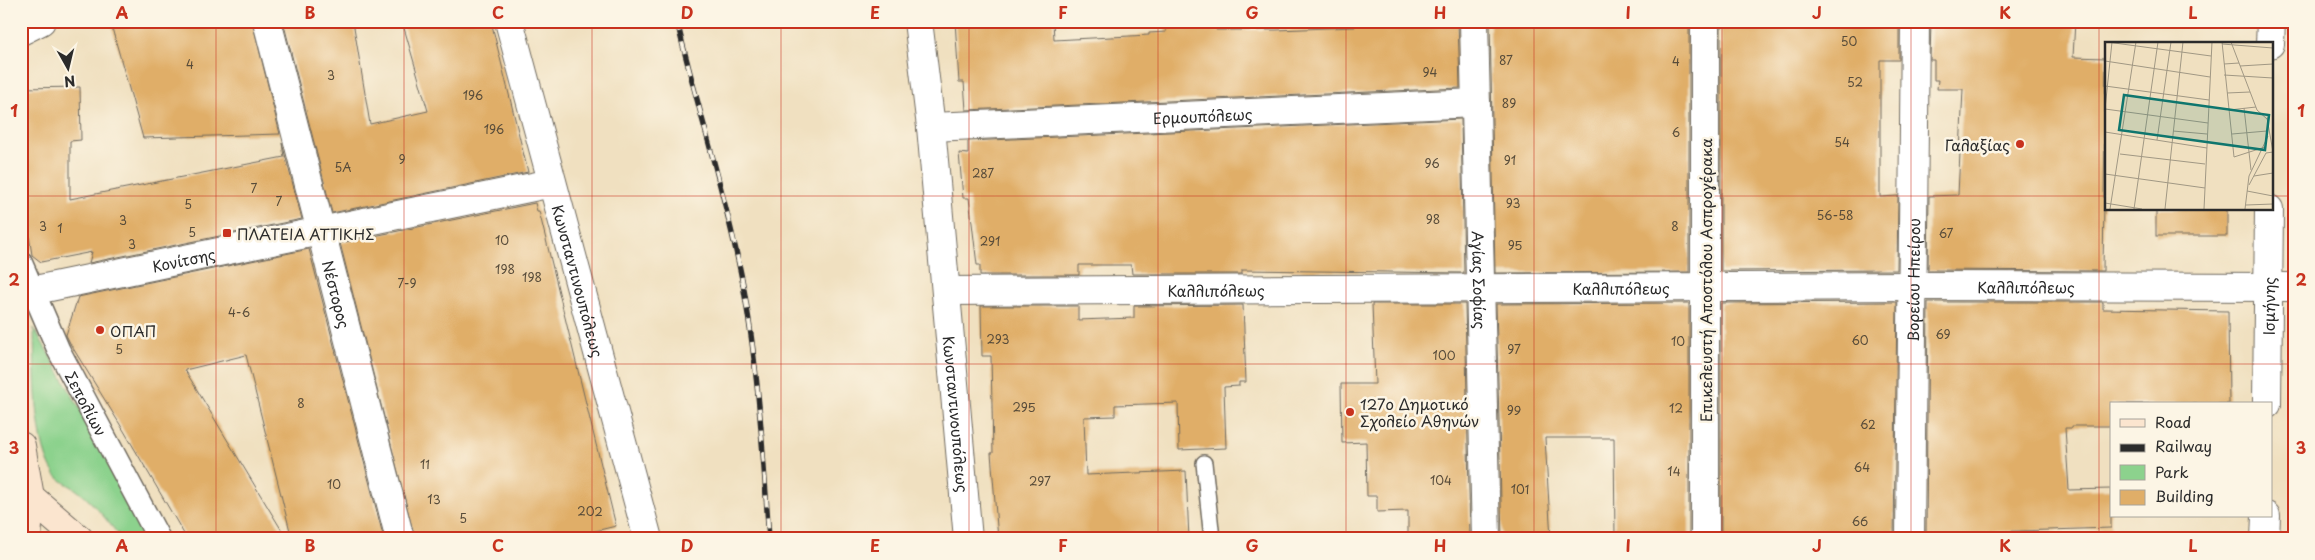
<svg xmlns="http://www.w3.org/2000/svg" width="2315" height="560" font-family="'Playpen Sans',sans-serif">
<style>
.green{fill:#8cd28d;stroke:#5c7e5c}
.building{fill:#e0ae68}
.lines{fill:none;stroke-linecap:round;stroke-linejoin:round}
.service-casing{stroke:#706a5f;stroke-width:18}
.pedestrian-casing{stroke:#706a5f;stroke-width:25}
.minor-casing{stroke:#706a5f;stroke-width:30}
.tertiary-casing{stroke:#706a5f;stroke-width:30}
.secondary-casing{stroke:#706a5f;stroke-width:30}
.service{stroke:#fff;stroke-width:15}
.pedestrian{stroke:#fff;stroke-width:22}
.minor{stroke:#fff;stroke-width:28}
.tertiary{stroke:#fff;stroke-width:28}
.secondary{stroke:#fbe5cf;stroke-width:28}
.rail-casing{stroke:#2b2b2b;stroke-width:5.5}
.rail{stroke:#fcf5e5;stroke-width:4;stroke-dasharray:11;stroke-linecap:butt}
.grid{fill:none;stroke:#c8321e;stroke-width:1;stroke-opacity:0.55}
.poi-dot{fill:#c8321e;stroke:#fcf5e5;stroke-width:2}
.labels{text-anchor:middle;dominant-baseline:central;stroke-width:5;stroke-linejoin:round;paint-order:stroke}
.number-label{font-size:12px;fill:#584c3a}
.street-label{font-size:15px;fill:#2b2b2b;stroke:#fcf5e5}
.poi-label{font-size:15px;fill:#2b2b2b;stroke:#fcf5e5;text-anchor:start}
.inset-road{fill:none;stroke:#a19884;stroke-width:1}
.view{fill:#0f766e;fill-opacity:0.15;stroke:#0f766e;stroke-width:2.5}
.inset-edge{fill:none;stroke:#2b2b2b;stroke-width:2.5}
.neatline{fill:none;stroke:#c8321e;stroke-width:2}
.grid-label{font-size:16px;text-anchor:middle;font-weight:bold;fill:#c8321e}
</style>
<rect width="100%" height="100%" fill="#fcf5e5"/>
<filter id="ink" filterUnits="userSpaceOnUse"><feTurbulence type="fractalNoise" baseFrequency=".02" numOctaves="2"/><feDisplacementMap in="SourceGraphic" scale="10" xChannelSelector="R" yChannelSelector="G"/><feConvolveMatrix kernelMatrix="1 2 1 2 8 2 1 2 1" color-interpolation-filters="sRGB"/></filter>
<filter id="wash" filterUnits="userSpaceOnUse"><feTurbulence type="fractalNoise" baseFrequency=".0096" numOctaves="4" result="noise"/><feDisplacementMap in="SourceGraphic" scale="20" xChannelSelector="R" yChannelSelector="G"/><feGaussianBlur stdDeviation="1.12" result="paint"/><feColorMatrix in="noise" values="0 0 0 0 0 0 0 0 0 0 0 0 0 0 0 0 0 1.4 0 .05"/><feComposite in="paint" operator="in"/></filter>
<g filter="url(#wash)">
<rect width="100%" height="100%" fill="#f0e0c0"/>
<path class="green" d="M34 328 154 539H122C108 522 95 504 78 491 72 486 64 483 58 478 33 452 35 364 34 328Z"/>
<g id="blocks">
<g class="building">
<polygon points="110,21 252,21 280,134 143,138"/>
<polygon points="283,21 353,21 370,124 428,111 402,21 491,21 528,172 332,213"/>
<polygon points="955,21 1053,21 1054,40 1149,35 1149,33 1166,32 1165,21 1208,21 1209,25 1216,24 1216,30 1276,30 1355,27 1355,21 1458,21 1460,88 966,110 964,82 959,82"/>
<polygon points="1490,21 1689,21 1689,272 1495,273"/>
<polygon points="1721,21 1899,21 1899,60 1880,60 1880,197 1898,196 1897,270 1721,271"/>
<polygon points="1931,21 2075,21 2073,57 2106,58 2103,271 1928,270 1929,196 1958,195 1963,89 1937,89 1938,80 1934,80 1934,60 1930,60"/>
<polygon points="80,87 81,140 70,141 70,199 284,157 282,143 302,219 89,263 92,252 41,262 32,255 21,183 21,88"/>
<polygon points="1461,119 1464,273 1242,270 1242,274 1132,274 1131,265 1079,265 1079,275 980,275 980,265 977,265 969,198 963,198 959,153 968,154 968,141"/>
<polygon points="535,203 537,211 539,211 616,526 562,539 415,539 340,243"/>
<rect x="2156" y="209" width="71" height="27"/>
<polygon points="309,249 384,539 292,539 246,355 185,370 287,539 187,539 124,431 71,345 66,335 78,297"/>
<polygon points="1897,302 1894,539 1721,539 1721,303"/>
<polygon points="1928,302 2103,302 2103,309 2228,311 2229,404 2111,404 2111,426 2072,426 2072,428 2065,428 2069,490 2111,489 2111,528 1986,532 1986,539 1926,539"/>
<polygon points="1689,303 1689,539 1615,539 1614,438 1545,438 1551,539 1502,539 1496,304"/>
<polygon points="1372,304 1465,304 1470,539 1408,539 1408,511 1377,512 1377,496 1367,496 1366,442 1342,443 1341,384 1375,384"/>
<polygon points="1243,305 1246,382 1239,382 1239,386 1224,387 1226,448 1179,450 1178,403 1115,405 1115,416 1084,417 1086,475 1186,471 1189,539 998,539 991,453 993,453 991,356 982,356 981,306 1078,306 1078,320 1134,318 1134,306"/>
</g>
</g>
</g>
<g filter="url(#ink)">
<use href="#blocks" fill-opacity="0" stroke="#706a5f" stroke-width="1"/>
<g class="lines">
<defs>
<polyline id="service" points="1204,463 1212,539"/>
<g id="pedestrian">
<path id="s1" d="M21 263 59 351 159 539"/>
</g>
<g id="minor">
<path id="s2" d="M267 21 400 539"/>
<path id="s3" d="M509 21 648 539"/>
<path id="s4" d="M1474 21 1486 539"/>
<polyline points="1705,21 1705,539"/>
<polyline points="21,31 41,21"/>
<polyline points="2270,44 2271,21"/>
<path id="s5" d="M931 127 1476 103"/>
<path id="s6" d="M947 291 1911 286 2294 287"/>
<path id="s7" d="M21 293 552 183"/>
<path id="s8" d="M2267 404 2269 209"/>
<polyline points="2265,539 2266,516"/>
</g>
<g id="tertiary">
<path id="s9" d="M918 21 931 127 968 539"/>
<path id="s10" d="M1910 539 1915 21"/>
</g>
<g id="secondary">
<polyline points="21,446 30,497 27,539"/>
<polyline points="30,497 79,539"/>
</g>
</defs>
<use href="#service" class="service-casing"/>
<use href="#pedestrian" class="pedestrian-casing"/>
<use href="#minor" class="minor-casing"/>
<use href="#tertiary" class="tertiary-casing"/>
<use href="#secondary" class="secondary-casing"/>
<use href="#service" class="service"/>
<use href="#pedestrian" class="pedestrian"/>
<use href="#minor" class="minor"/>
<use href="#tertiary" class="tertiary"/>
<use href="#secondary" class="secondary"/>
<defs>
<path id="rail" d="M677 21C697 107 725 192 742 279 758 364 763 452 769 539"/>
</defs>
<use href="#rail" class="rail-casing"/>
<use href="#rail" class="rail"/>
</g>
</g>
<path class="grid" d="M216 21V539M404 21V539M592 21V539M781 21V539M969 21V539M1158 21V539M1346 21V539M1534 21V539M1722 21V539M1911 21V539M2099 21V539M21 196H2106M2271 196H2294M21 364H2294"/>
<g class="poi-dot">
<circle cx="2020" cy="144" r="5"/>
<rect x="222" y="228" width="10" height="10" rx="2.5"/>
<circle cx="100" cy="330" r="5"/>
<circle cx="1350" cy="412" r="5"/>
</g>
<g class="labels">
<g class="number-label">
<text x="1849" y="41">50</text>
<text x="1506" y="60">87</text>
<text x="1676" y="61">4</text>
<text x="190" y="64">4</text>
<text x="1430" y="72">94</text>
<text x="331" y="75">3</text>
<text x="1855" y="82">52</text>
<text x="473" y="95">196</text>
<text x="1509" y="103">89</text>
<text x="494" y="129">196</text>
<text x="1676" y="132">6</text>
<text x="1842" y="142">54</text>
<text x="402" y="159">9</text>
<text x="1510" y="160">91</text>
<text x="1432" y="163">96</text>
<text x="343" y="167">5Α</text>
<text x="983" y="173">287</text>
<text x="254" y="188">7</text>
<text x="279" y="201">7</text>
<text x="1513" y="203">93</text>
<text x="188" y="204">5</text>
<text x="1835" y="215">56-58</text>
<text x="1433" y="219">98</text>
<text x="123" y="220">3</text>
<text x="43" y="226">3</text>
<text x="1675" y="226">8</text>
<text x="60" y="228">1</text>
<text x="192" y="232">5</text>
<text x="1946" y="233">67</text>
<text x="502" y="240">10</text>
<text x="990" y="241">291</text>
<text x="132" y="244">3</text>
<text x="1515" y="245">95</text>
<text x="505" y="269">198</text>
<text x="532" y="277">198</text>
<text x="407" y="283">7-9</text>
<text x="239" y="312">4-6</text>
<text x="1943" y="334">69</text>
<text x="998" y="339">293</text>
<text x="1860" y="340">60</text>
<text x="1678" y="341">10</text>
<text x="119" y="349">5</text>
<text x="1514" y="349">97</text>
<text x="1444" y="355">100</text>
<text x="301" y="403">8</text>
<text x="1024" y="407">295</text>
<text x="1676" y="408">12</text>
<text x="1514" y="410">99</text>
<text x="1868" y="424">62</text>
<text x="425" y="464">11</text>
<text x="1862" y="467">64</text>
<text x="1674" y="471">14</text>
<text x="1441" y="480">104</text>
<text x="1040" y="481">297</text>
<text x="334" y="484">10</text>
<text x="1520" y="489">101</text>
<text x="434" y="499">13</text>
<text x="590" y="511">202</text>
<text x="463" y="518">5</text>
<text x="1860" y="521">66</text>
</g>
<g class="street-label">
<text stroke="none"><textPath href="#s5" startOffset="272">Ερμουπόλεως</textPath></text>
<text stroke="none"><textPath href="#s7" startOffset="166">Κονίτσης</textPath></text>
<text stroke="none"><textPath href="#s3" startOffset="269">Κωνσταντινουπόλεως</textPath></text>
<text stroke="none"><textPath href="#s4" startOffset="259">Αγίας Σοφίας</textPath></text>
<text transform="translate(1705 280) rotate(-90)">Επικελευστή Αποστόλου Ασπρογέρακα</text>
<text stroke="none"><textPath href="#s10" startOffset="259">Βορείου Ηπείρου</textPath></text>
<text stroke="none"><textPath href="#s6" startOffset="1079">Καλλιπόλεως</textPath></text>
<text stroke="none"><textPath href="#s6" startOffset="674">Καλλιπόλεως</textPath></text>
<text stroke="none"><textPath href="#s6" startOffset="269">Καλλιπόλεως</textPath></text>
<text stroke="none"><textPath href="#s2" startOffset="282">Νέστορος</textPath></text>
<text stroke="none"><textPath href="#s8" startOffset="98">Ισμήνης</textPath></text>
<text stroke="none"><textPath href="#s1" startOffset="155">Σεπολίων</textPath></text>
<text stroke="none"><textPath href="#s9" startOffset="395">Κωνσταντινουπόλεως</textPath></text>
</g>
<g class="poi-label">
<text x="2010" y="144" text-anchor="end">Γαλαξίας</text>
<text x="237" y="233">ΠΛΑΤΕΙΑ ΑΤΤΙΚΗΣ</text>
<text x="110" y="330">ΟΠΑΠ</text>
<text x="1360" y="403">127ο Δημοτικό<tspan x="1360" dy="17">Σχολείο Αθηνών</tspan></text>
</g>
</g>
<g transform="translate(2105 42)">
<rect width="168" height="168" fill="#f0e0c0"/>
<path class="inset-road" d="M2 0 106 14M117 0 129 115 160 105M126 0 152 68 162 77M117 2 168 6M0 19 105 35M119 22 134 21M135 24 168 22M119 33 168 36M168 40V100M0 44 104 58M122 51 145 50M139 66 146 128M0 67 103 81M0 67 7 0M124 68 151 65M162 76 168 110M68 89 102 92M0 90 102 106M127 92 162 89M52 98 66 0M15 112 100 122M0 132 100 146M149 134 168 131M144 143 161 111 168 110M142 149 168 154M0 161 37 167M141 163 168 162M5 167 31 0M29 167 53 0M60 167 78 0M99 167 107 0M140 167 144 134 163 94"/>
<path class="view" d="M19 53 164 73 160 108 14 88Z"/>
<rect width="168" height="168" class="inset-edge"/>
</g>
<rect width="2315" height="560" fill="none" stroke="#fcf5e5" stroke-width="55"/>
<rect x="2110" y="402" width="162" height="115" fill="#fcf5e5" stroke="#a8a49b"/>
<rect x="2120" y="419" width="25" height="8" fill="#fbe5cf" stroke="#a8a49b"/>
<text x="2155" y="428" font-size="15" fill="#2b2b2b">Road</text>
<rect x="2120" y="444" width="25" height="8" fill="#2b2b2b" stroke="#a8a49b"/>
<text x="2155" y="452" font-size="15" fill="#2b2b2b">Railway</text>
<rect x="2120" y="465" width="25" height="15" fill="#8cd28d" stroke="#a8a49b"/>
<text x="2155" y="478" font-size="15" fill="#2b2b2b">Park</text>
<rect x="2120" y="490" width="25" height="15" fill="#e0ae68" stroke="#a8a49b"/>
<text x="2155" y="502" font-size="15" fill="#2b2b2b">Building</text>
<g transform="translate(68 68) rotate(172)" stroke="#fcf5e5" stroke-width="4" paint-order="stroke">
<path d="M0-4L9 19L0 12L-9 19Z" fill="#2b2b2b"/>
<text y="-8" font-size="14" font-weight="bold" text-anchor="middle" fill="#2b2b2b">N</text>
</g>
<rect x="28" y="28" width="2260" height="504" class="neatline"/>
<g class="grid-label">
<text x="122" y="19">A</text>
<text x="310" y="19">B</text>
<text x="498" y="19">C</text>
<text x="687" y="19">D</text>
<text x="875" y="19">E</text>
<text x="1063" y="19">F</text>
<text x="1252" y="19">G</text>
<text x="1440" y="19">H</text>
<text x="1628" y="19">I</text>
<text x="1817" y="19">J</text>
<text x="2005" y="19">K</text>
<text x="2193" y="19">L</text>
<text x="14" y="117">1</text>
<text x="2301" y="117">1</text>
<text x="14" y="286">2</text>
<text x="2301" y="286">2</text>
<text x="14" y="454">3</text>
<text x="2301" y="454">3</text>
<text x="122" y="552">A</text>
<text x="310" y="552">B</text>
<text x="498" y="552">C</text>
<text x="687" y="552">D</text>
<text x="875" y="552">E</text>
<text x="1063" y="552">F</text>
<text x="1252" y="552">G</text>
<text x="1440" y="552">H</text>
<text x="1628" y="552">I</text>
<text x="1817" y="552">J</text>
<text x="2005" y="552">K</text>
<text x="2193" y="552">L</text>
</g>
</svg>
